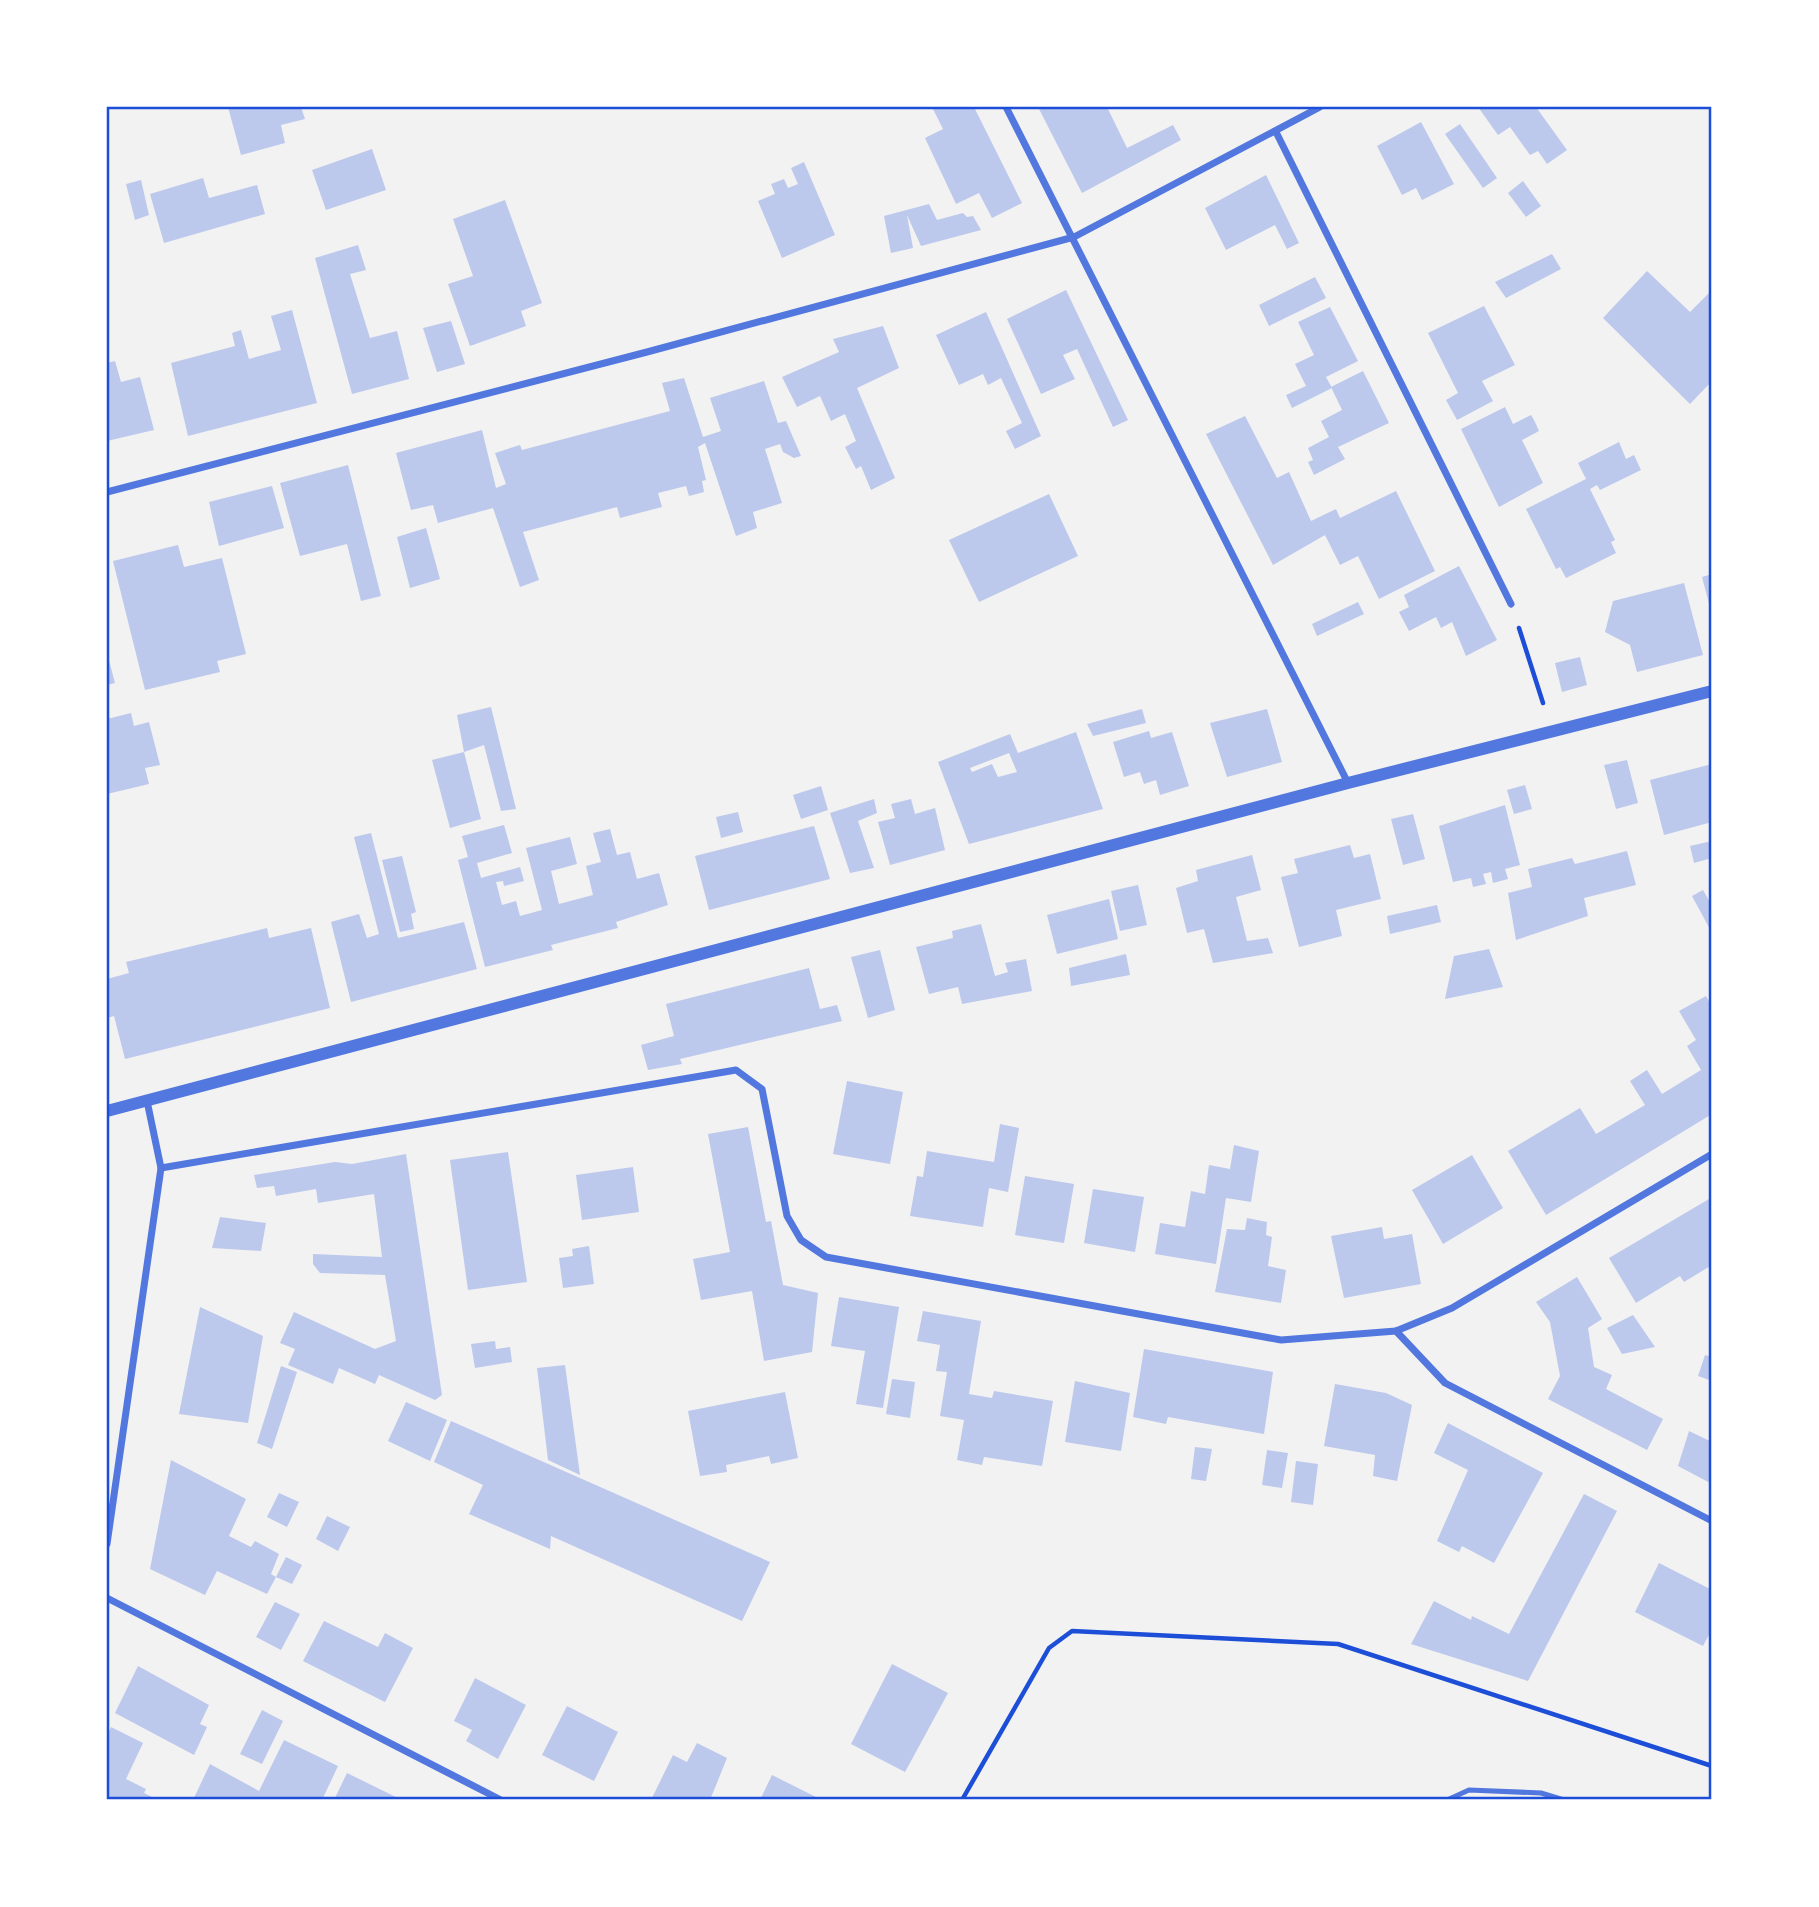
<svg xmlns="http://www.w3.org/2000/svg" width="1819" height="1907" font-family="'Open Sans',sans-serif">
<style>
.building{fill:#bdc9ec;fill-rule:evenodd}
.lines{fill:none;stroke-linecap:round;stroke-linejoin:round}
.path{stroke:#1d4ed8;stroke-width:4.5}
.service{stroke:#5277de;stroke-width:5}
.minor{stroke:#5277de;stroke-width:7}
.tertiary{stroke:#5277de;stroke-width:12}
.neatline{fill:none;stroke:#1d4ed8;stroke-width:2.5}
</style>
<rect width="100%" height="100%" fill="#f2f2f2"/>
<g class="building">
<polygon points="228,107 301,107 305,119 281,125 285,143 241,155"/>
<polygon points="932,107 974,107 1022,203 992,218 979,193 956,204 925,138 943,129"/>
<polygon points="1038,107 1107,107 1127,148 1173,125 1181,140 1082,193"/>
<polygon points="1478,107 1536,107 1567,150 1547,164 1538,151 1530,155 1510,127 1498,135"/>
<polygon points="1421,122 1454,184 1422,200 1416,188 1402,195 1377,146"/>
<polygon points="1460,124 1497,178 1483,188 1445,134"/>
<polygon points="372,149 386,190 326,210 312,170"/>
<polygon points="804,162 835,235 782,258 758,201 775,194 771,184 784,179 788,188 798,184 791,168"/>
<polygon points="1266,175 1299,243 1287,249 1275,225 1226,250 1205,208"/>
<polygon points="203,178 209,198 257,185 265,214 164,243 150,194"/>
<polygon points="141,180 149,215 135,220 126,184"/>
<polygon points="1523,181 1541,206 1526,217 1508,193"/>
<polygon points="505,200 542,303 521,311 526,326 470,346 448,284 473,276 453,219"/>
<polygon points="929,204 937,220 963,213 967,217 973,216 981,230 921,246 907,215 913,248 891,253 884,216"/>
<polygon points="358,245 366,270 350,274 370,338 397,331 409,379 352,394 315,258"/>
<polygon points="1552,254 1561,269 1506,298 1495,282"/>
<polygon points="1647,271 1690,312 1712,290 1712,381 1690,404 1603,318"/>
<polygon points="1315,277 1326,298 1269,326 1259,305"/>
<polygon points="1066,290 1128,420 1113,427 1077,349 1063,355 1075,379 1041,394 1007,319"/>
<polygon points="1484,306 1515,365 1482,381 1493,401 1457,420 1446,400 1458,393 1428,333"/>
<polygon points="1330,307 1358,361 1326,377 1332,388 1292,408 1286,395 1306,386 1295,364 1314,355 1298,322"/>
<polygon points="292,310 317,403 188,436 171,363 235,346 232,333 241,330 249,359 281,350 271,316"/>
<polygon points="986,312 1041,436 1015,449 1006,431 1022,423 1001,378 988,385 983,374 959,385 936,335"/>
<polygon points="451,321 465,364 437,372 423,328"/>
<polygon points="883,326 899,368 857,388 895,478 871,490 861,466 856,469 845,447 856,441 845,414 831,421 820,396 797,407 782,377 839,352 833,339"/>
<polygon points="115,361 121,382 140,377 154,430 107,441 107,363"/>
<polygon points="1363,371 1389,423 1338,447 1345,459 1314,475 1308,462 1313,460 1308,448 1329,437 1321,421 1342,410 1331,387"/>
<polygon points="684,378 703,437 721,431 710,398 764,381 778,423 786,421 801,456 794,458 783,452 780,444 765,449 782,503 753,512 757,528 736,536 705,443 698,447 706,480 702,481 704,492 689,496 686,486 658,493 662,507 620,518 617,507 523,532 539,580 520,587 493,508 438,523 433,505 411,510 396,453 482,430 496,488 506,484 495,453 520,445 522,450 670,411 662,383"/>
<polygon points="1505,407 1513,424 1531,415 1535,422 1539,431 1522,440 1543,483 1499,507 1461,429"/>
<polygon points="1245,416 1277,478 1289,472 1311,521 1336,509 1340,518 1396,491 1435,571 1379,599 1358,556 1340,565 1325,535 1273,565 1206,434"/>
<polygon points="1619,442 1626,459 1634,455 1641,470 1600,490 1597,485 1590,489 1615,540 1611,542 1616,553 1566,578 1560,567 1556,569 1526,509 1586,479 1578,463"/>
<polygon points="348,465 381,596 361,601 347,544 300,556 280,483"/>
<polygon points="272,486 284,528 219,546 209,502"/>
<polygon points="1049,494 1078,556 979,602 949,540"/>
<polygon points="426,528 440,579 410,588 397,537"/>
<polygon points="178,545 184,567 222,558 246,654 217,661 220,672 145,690 113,561"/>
<polygon points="1459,566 1497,640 1466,656 1452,622 1441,628 1436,617 1409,631 1399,612 1409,607 1404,595"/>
<polygon points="1712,574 1712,611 1711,611 1702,577"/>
<polygon points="1684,583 1703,655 1637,672 1630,645 1605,632 1613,601"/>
<polygon points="1358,602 1364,614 1317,636 1312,624"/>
<polygon points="107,653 115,683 107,685"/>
<polygon points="1580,657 1587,685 1562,692 1555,663"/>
<polygon points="491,707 516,809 501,811 484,745 464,752 481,819 450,828 432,760 464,752 457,715"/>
<polygon points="1142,709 1146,723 1093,736 1087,724"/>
<polygon points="1267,709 1282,762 1227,777 1210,723"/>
<polygon points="131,713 134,726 149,722 160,765 145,768 149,784 107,794 107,719"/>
<polygon points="1149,731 1151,738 1172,732 1189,786 1160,795 1156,780 1144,784 1140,772 1124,777 1113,742"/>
<path d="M1076 732 1103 809 969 844 938 762 1010 734 1018 753ZM1009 753 1017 772 998 777 992 764 972 772 970 768Z"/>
<polygon points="1627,760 1638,803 1616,809 1604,765"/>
<polygon points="1712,764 1712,822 1664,835 1650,780"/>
<polygon points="1525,785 1532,809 1514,814 1507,790"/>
<polygon points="821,786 828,810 801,819 793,795"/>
<polygon points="874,799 877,813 858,821 874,868 850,873 830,813"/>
<polygon points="911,799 915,814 935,808 945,850 890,865 878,822 895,818 891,804"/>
<polygon points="1505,805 1520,865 1505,869 1508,879 1493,883 1491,872 1483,874 1486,884 1473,887 1471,878 1453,882 1439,826"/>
<polygon points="738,812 743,832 721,838 716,817"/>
<polygon points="1413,814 1425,859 1403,865 1391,819"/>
<polygon points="504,825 512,853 477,863 481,878 520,867 524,881 504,886 503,881 496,882 502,905 516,901 520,916 542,910 526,848 570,837 577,864 551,871 559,904 593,895 586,866 601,862 593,833 610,829 617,855 630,852 637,879 659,873 668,905 616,922 618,928 551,945 553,950 485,967 458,860 468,857 462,836"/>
<polygon points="814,826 830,879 709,910 695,856"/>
<polygon points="371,833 398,938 464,922 477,969 351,1002 331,922 359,914 367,938 379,934 354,837"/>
<polygon points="1712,841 1712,858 1694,863 1690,846"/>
<polygon points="1350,845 1354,858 1370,854 1381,899 1336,910 1342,936 1299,947 1281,877 1298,873 1294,859"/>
<polygon points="1627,851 1636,885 1584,898 1588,916 1516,940 1508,893 1532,887 1528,869 1572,858 1575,864"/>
<polygon points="1252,855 1261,890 1236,897 1247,941 1268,938 1273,953 1213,963 1204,929 1187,933 1176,888 1198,881 1196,870"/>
<polygon points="402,856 416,912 411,914 414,929 400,932 382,860"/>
<polygon points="1138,885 1147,925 1120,931 1111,891"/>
<polygon points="1703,890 1712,906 1712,933 1692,896"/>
<polygon points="1109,899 1118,939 1057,954 1047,915"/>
<polygon points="1437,905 1441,922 1390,934 1387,916"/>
<polygon points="981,924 995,976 1008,972 1005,963 1026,959 1032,991 962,1004 958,987 929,994 916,947 953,938 952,931"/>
<polygon points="267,928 269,938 311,928 330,1008 125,1059 114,1016 107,1018 107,979 129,973 126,962"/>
<polygon points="1489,949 1503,987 1445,999 1454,956"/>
<polygon points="880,950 895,1010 868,1018 851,957"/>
<polygon points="1126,954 1130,975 1071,986 1069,968"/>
<polygon points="809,968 820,1009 837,1005 842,1021 680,1059 682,1064 648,1070 641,1045 674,1036 666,1004"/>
<polygon points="1706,996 1712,1007 1712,1114 1546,1215 1508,1151 1580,1108 1596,1134 1645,1105 1630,1081 1647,1070 1662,1094 1701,1070 1687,1046 1696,1040 1679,1011"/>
<polygon points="847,1081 903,1092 890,1164 833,1154"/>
<polygon points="1000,1124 1019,1128 1008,1192 989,1188 983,1227 910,1216 917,1176 923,1177 927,1151 994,1162"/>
<polygon points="748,1127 766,1222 771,1221 783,1285 818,1293 812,1352 764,1361 752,1291 701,1300 693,1259 730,1252 708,1134"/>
<polygon points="1234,1145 1259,1151 1251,1202 1226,1198 1216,1264 1155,1254 1160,1223 1185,1227 1191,1191 1205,1194 1209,1165 1230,1169"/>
<polygon points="508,1152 527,1282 468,1290 450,1160"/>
<polygon points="406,1154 442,1395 435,1400 379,1375 375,1384 339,1368 333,1384 288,1365 295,1349 280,1343 294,1312 375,1349 396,1341 385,1275 320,1273 313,1264 313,1254 382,1257 374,1194 318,1203 316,1189 276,1196 274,1186 257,1188 254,1175 335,1162 352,1164"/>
<polygon points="1472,1155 1503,1208 1443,1244 1412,1190"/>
<polygon points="633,1167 639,1212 582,1220 576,1175"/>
<polygon points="1025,1176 1074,1184 1064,1243 1015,1235"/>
<polygon points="1093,1189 1144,1197 1135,1252 1084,1243"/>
<polygon points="1709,1199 1712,1204 1712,1265 1684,1282 1680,1276 1636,1303 1609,1258"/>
<polygon points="220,1217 266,1223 261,1251 212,1248"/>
<polygon points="1247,1218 1267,1222 1266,1235 1272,1237 1268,1266 1286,1270 1281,1303 1215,1292 1227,1229 1245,1230"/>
<polygon points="1382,1227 1384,1239 1412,1234 1421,1284 1344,1298 1331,1236"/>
<polygon points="589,1246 594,1284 563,1288 559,1258 573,1256 572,1249"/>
<polygon points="1577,1277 1602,1319 1588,1328 1594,1367 1612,1375 1606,1389 1663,1419 1647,1450 1548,1399 1560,1376 1550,1322 1536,1302"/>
<polygon points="839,1297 899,1307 883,1408 856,1404 865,1351 831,1346"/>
<polygon points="200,1307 263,1336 248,1423 179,1414"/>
<polygon points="923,1311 981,1321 969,1394 992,1398 994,1391 1053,1401 1042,1466 984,1457 982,1465 957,1460 964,1420 940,1416 947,1372 936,1371 940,1345 917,1341"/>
<polygon points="1633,1315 1655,1347 1622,1354 1607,1328"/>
<polygon points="495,1341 496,1349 510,1347 512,1362 475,1368 471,1344"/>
<polygon points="1144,1349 1273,1372 1264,1434 1168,1417 1166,1424 1133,1417"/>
<polygon points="1705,1355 1712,1357 1712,1381 1698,1376"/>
<polygon points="565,1365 580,1475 548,1460 537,1368"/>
<polygon points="281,1366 297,1372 272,1449 257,1443"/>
<polygon points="892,1379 915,1382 910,1418 886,1414"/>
<polygon points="1075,1381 1130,1393 1121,1451 1065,1442"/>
<polygon points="1335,1384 1386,1393 1412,1405 1397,1481 1373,1476 1375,1455 1324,1446"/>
<polygon points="785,1392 798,1458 771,1464 769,1456 726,1465 727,1472 700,1476 688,1411"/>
<polygon points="406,1402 447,1420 430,1461 388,1441"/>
<polygon points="451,1421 770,1562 742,1621 551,1536 550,1549 469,1514 483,1485 434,1462"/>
<polygon points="1448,1423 1543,1473 1494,1563 1462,1546 1459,1552 1437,1541 1468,1470 1434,1453"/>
<polygon points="1689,1431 1712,1442 1712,1484 1678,1466"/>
<polygon points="1195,1447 1212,1449 1206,1481 1191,1479"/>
<polygon points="1267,1450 1288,1453 1282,1488 1262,1485"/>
<polygon points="171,1460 246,1499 229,1536 251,1547 255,1541 279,1554 271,1574 276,1577 286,1557 302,1565 292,1584 276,1577 267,1594 217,1571 205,1595 150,1569"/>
<polygon points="1296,1461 1318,1464 1313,1505 1291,1502"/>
<polygon points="279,1493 299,1502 287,1527 267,1517"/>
<polygon points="1584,1494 1617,1511 1528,1681 1411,1644 1434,1601 1471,1620 1472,1616 1509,1634"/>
<polygon points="327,1516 350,1527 338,1551 316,1539"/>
<polygon points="1659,1563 1712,1590 1712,1629 1703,1646 1635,1612"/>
<polygon points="275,1602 300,1614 281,1650 256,1637"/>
<polygon points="324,1621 378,1647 385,1633 413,1648 385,1702 303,1661"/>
<polygon points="892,1664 948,1693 905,1772 851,1744"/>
<polygon points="138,1666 209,1705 200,1724 207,1727 194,1755 115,1713"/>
<polygon points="475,1678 526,1705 498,1759 466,1741 472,1730 454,1721"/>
<polygon points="567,1706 618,1732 594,1781 542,1755"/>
<polygon points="262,1710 283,1721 262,1764 240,1754"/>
<polygon points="111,1727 143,1743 126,1779 146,1789 144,1793 158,1800 113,1800 107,1797 107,1736"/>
<polygon points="284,1740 338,1766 322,1800 193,1800 210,1764 259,1791"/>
<polygon points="697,1743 727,1758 710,1800 651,1800 673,1755 687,1762"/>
<polygon points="347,1773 402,1800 334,1800"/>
<polygon points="772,1775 822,1800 760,1800"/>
</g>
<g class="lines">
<g class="path">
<polyline points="1519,628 1543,703"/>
<polyline points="962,1800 1049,1648 1072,1631 1338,1644 1712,1766"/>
</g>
<polyline class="service" points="1447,1800 1469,1790 1541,1793 1564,1800"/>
<g class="minor">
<polyline points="1006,107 1348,783"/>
<polyline points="1276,132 1511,604"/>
<polyline points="107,492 647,352 1074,237 1320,107"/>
<polyline points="161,1168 736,1070 762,1089 787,1216 801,1240 826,1257 1281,1340 1396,1331 1452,1308 1712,1154"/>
<polyline points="1396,1331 1445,1383 1712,1521"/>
<polyline points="107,1544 161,1168 147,1101"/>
<polyline points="107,1598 501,1800"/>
</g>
<polyline class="tertiary" points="107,1111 1348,783 1712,691"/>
</g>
<rect width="1819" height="1907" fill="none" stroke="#ffffff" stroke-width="217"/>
<rect x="108" y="108" width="1602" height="1690" class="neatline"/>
</svg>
